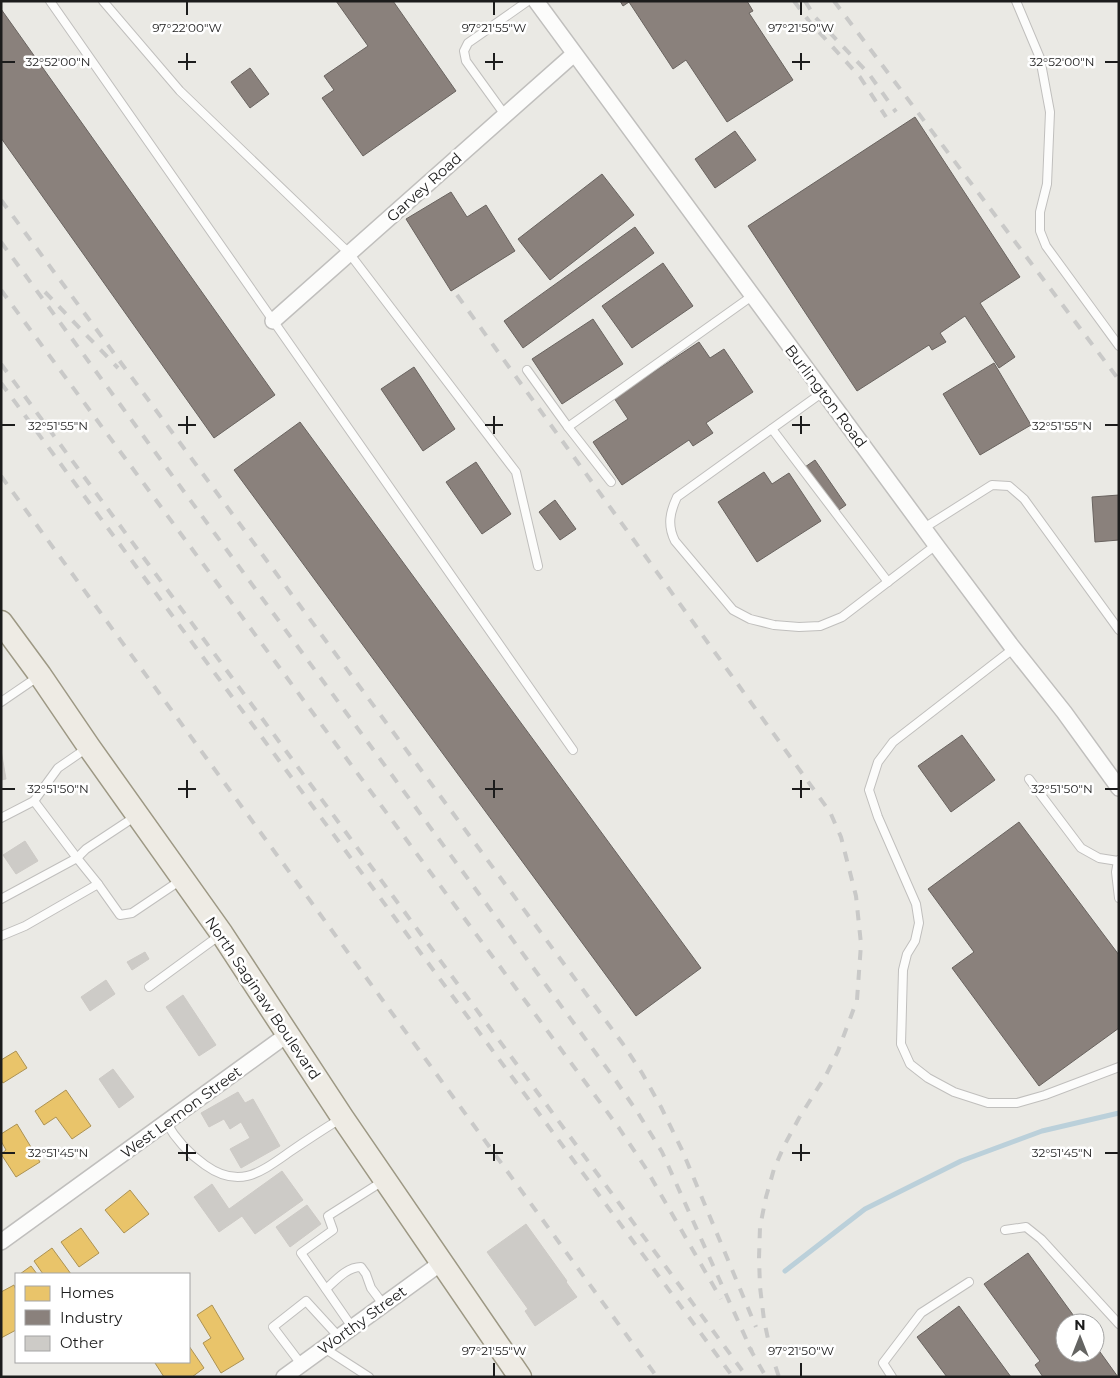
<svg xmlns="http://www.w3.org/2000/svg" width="1120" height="1378" font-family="Montserrat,sans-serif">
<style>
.homes{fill:#e9c46a;stroke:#ac9253}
.industry{fill:#8a817c;stroke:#69635f}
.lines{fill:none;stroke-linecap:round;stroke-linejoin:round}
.stream{stroke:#bbd0da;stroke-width:5}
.building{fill:#cdcbc7;stroke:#cdcac6}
.lane-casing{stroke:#c0bfbd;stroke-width:10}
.street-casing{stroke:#c0bfbd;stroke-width:18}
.primary-casing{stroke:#9d9884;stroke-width:25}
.lane{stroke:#fcfcfb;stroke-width:8}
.street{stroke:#fcfcfb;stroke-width:15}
.primary{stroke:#eeebe4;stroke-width:22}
.rail{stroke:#c9c9c8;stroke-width:4;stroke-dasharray:10 10;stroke-linecap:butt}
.ticks{fill:none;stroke:#1c1c1c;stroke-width:2}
.labels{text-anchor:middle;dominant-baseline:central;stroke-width:5;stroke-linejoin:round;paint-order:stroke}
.street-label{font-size:15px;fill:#1c1c1c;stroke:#fff}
.ticks-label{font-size:12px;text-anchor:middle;fill:#1c1c1c;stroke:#fff;stroke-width:5;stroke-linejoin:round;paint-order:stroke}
</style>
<rect width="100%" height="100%" fill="#eae9e4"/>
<g class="homes">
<polygon points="16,1051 27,1068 3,1083 1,1080 1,1060"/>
<polygon points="66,1090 91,1126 72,1139 56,1117 44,1125 35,1111"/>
<polygon points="17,1124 40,1162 16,1177 1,1154 6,1150 1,1141 1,1134"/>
<polygon points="130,1190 149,1214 124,1233 105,1210"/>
<polygon points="81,1228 99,1253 79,1267 61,1242"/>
<polygon points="52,1248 71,1274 43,1274 34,1261"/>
<polygon points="31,1266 37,1274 20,1274"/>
<polygon points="14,1285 16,1290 16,1330 1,1338 1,1292"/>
<polygon points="212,1305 244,1359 221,1373 203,1343 211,1338 197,1315"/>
<polygon points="189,1346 204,1368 192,1377 164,1377 155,1363 157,1362 189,1362"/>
</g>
<g class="industry">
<polygon points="336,1 393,1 456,91 363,156 322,98 334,90 324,76 368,46"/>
<polygon points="620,1 747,1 753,11 749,13 793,80 727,122 686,60 673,69 629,2 623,6"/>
<polygon points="1,9 275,395 214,438 1,138"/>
<polygon points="250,68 269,94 250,108 231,82"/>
<polygon points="915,117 1020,277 980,303 1015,357 999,368 965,316 940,333 946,342 932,350 929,345 857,391 748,226"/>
<polygon points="735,131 756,160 715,188 695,159"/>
<polygon points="602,174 634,215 550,280 518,239"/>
<polygon points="451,192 467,217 486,205 515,251 451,291 406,219"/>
<polygon points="635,227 654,253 523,348 504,321"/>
<polygon points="663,263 693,306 632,348 602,306"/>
<polygon points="593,319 623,364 562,404 532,359"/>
<polygon points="699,342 710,358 724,349 753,392 706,423 713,433 693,446 689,440 622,485 593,442 628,419 614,398"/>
<polygon points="994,363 1031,425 980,455 943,394"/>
<polygon points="414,367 455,429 423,451 381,389"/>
<polygon points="300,422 701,968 636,1016 234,470"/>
<polygon points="815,460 846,505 836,512 805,467"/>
<polygon points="476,462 511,514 482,534 446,482"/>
<polygon points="764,472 772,484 789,473 821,521 757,562 718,502"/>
<polygon points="1119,495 1119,540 1095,542 1092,497"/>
<polygon points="555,500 576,529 560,540 539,512"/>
<polygon points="962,735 995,780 951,812 918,766"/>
<polygon points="1019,822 1119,955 1119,1028 1039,1086 952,968 974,952 928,889"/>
<polygon points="1028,1253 1079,1323 1065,1323 1065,1353 1095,1353 1095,1345 1118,1377 1043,1377 1035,1365 1040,1361 984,1284"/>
<polygon points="959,1306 1011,1377 947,1377 917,1337"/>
</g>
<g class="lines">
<polyline class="stream" points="785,1271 865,1209 961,1161 1042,1131 1119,1113"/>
</g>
<g class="building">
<polygon points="1,750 6,779 1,780"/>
<polygon points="25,841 38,861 16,874 3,855"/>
<polygon points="145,952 149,959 132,970 127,962"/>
<polygon points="106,980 115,994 90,1011 81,997"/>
<polygon points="183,995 216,1045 199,1056 166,1007"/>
<polygon points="113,1069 134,1097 119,1108 99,1079"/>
<polygon points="238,1092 245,1103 253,1099 280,1146 241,1168 230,1149 250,1138 241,1122 230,1129 224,1119 209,1127 201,1113"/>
<polygon points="282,1171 303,1200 255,1234 242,1216 219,1232 194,1197 212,1184 229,1209"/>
<polygon points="307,1205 321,1224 290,1247 276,1227"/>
<polygon points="526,1224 567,1281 566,1282 577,1297 535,1326 525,1311 528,1309 487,1252"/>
</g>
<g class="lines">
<defs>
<g id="lane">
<polyline points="50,1 573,750"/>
<polyline points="103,1 180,91 349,253 516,472 538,566"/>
<polyline points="1016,1 1040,58 1050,112 1047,184 1040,212 1040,231 1046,246 1119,346"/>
<polyline points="505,115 466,61 464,51 468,43 528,1"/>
<polyline points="527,370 568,427 752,296"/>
<path d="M823 392 677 497C670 512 667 525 675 541L733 610 750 619 774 625 799 627 820 626 842 617 936 545"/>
<polyline points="568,427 611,482"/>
<polyline points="772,429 888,582"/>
<polyline points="924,528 992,485 1009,486 1024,499 1119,630"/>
<polyline points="1013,649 893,742 878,762 869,790 878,817 916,904 919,923 915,941 907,954 903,970 901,1044 910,1064 928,1078 954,1092 988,1103 1017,1103 1045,1095 1119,1067"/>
<polyline points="1,702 39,676"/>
<polyline points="1029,779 1081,848 1099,858 1118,861"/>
<polyline points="34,801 77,858 98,884"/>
<polyline points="1,818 34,801 58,768 87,748"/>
<polyline points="1119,860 1118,861 1116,872 1119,898"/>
<polyline points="1,899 77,858 86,849 136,816"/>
<polyline points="1,936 25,926 98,884 120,915 132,913 181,880"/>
<polyline points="149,987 220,935"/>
<path d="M166 1122C176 1140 188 1153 205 1165 240 1190 261 1172 291 1151 307 1140 324 1129 340 1119"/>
<polyline points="1005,1230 1026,1227 1041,1239 1119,1324"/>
<path d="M326 1289C336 1280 347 1267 361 1267L366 1274 371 1288 383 1304"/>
<polyline points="352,1327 301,1253 333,1230 328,1216 383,1181"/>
<polyline points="324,1348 369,1377"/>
<polyline points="301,1364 273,1327 306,1301 339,1337"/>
<polyline points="892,1377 883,1363 921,1313 969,1282"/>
</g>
<g id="street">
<polyline points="536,1 936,545 1010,644 1064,712 1119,788"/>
<polyline points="273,321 574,54"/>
<polyline points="1,1242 288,1034"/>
<polyline points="284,1377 441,1263"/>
</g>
<polyline id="primary" points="1,622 40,675 89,747 222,934 342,1117 520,1377"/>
</defs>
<use href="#lane" class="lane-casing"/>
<use href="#street" class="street-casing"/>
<use href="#primary" class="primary-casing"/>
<use href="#lane" class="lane"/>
<use href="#street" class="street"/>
<use href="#primary" class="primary"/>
<g class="rail">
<polyline points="794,1 809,21 860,77 886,117"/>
<polyline points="805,1 815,17 869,74 896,112"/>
<polyline points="834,1 1119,380"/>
<polyline points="1,200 623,1044 642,1073 661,1107 682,1150 756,1327"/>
<polyline points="1,242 614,1078 638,1113 662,1152 752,1352"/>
<polyline points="1,290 619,1128 645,1167 721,1299"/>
<polyline points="45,292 118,368"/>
<polyline points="457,295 830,812 841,837 856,896 861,944 857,1000 838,1051 826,1075 799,1118 784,1146 774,1169 766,1197 760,1227 759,1258 760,1287 764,1320 771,1353 779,1377"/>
<polyline points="1,364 747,1377"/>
<polyline points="1,383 733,1377"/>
<polyline points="1,476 657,1377"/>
<polyline points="749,1347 766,1377"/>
</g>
</g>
<path class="ticks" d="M187 2V15M494 2V15M801 2V15M187 53V70M494 53V70M801 53V70M2 62H15M178 62H196M485 62H503M792 62H810M1105 62H1118M187 416V434M494 416V434M801 416V434M2 425H15M178 425H196M485 425H503M792 425H810M1105 425H1118M187 780V798M494 780V798M801 780V798M2 789H15M178 789H196M485 789H503M792 789H810M1105 789H1118M187 1144V1161M494 1144V1161M801 1144V1161M2 1153H15M178 1153H196M485 1153H503M792 1153H810M1105 1153H1118M494 1363V1376M801 1363V1376"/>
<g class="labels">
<g class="street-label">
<text transform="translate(424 187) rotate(-42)">Garvey Road</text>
<text transform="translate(826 396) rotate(53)">Burlington Road</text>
<text transform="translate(263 998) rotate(56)">North Saginaw Boulevard</text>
<text transform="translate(181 1112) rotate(-36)">West Lemon Street</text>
<text transform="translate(362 1320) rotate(-36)">Worthy Street</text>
</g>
</g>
<g class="ticks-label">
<text x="187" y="32">97°22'00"W</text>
<text x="494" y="32">97°21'55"W</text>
<text x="801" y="32">97°21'50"W</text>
<text x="58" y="66">32°52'00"N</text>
<text x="1062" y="66">32°52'00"N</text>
<text x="58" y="430">32°51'55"N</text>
<text x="1062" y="430">32°51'55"N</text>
<text x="58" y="793">32°51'50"N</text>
<text x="1062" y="793">32°51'50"N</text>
<text x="58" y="1157">32°51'45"N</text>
<text x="1062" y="1157">32°51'45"N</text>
<text x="494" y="1355">97°21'55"W</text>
<text x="801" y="1355">97°21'50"W</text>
</g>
<rect width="1120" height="1378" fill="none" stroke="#1c1c1c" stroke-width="5"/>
<rect x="15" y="1273" width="175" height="90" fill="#ffffff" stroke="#a4a4a4"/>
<rect x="25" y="1286" width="25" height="15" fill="#e9c46a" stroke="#a4a4a4"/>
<text x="60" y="1298" font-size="15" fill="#1c1c1c">Homes</text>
<rect x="25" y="1310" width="25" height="15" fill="#8a817c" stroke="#a4a4a4"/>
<text x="60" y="1323" font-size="15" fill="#1c1c1c">Industry</text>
<rect x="25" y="1336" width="25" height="15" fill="#cdcbc7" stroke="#a4a4a4"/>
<text x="60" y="1348" font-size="15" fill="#1c1c1c">Other</text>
<g transform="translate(1080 1338)"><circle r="24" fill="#ffffff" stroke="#a4a4a4"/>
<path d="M0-4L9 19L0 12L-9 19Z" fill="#646462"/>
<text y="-8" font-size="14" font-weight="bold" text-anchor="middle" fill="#1c1c1c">N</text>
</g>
</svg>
